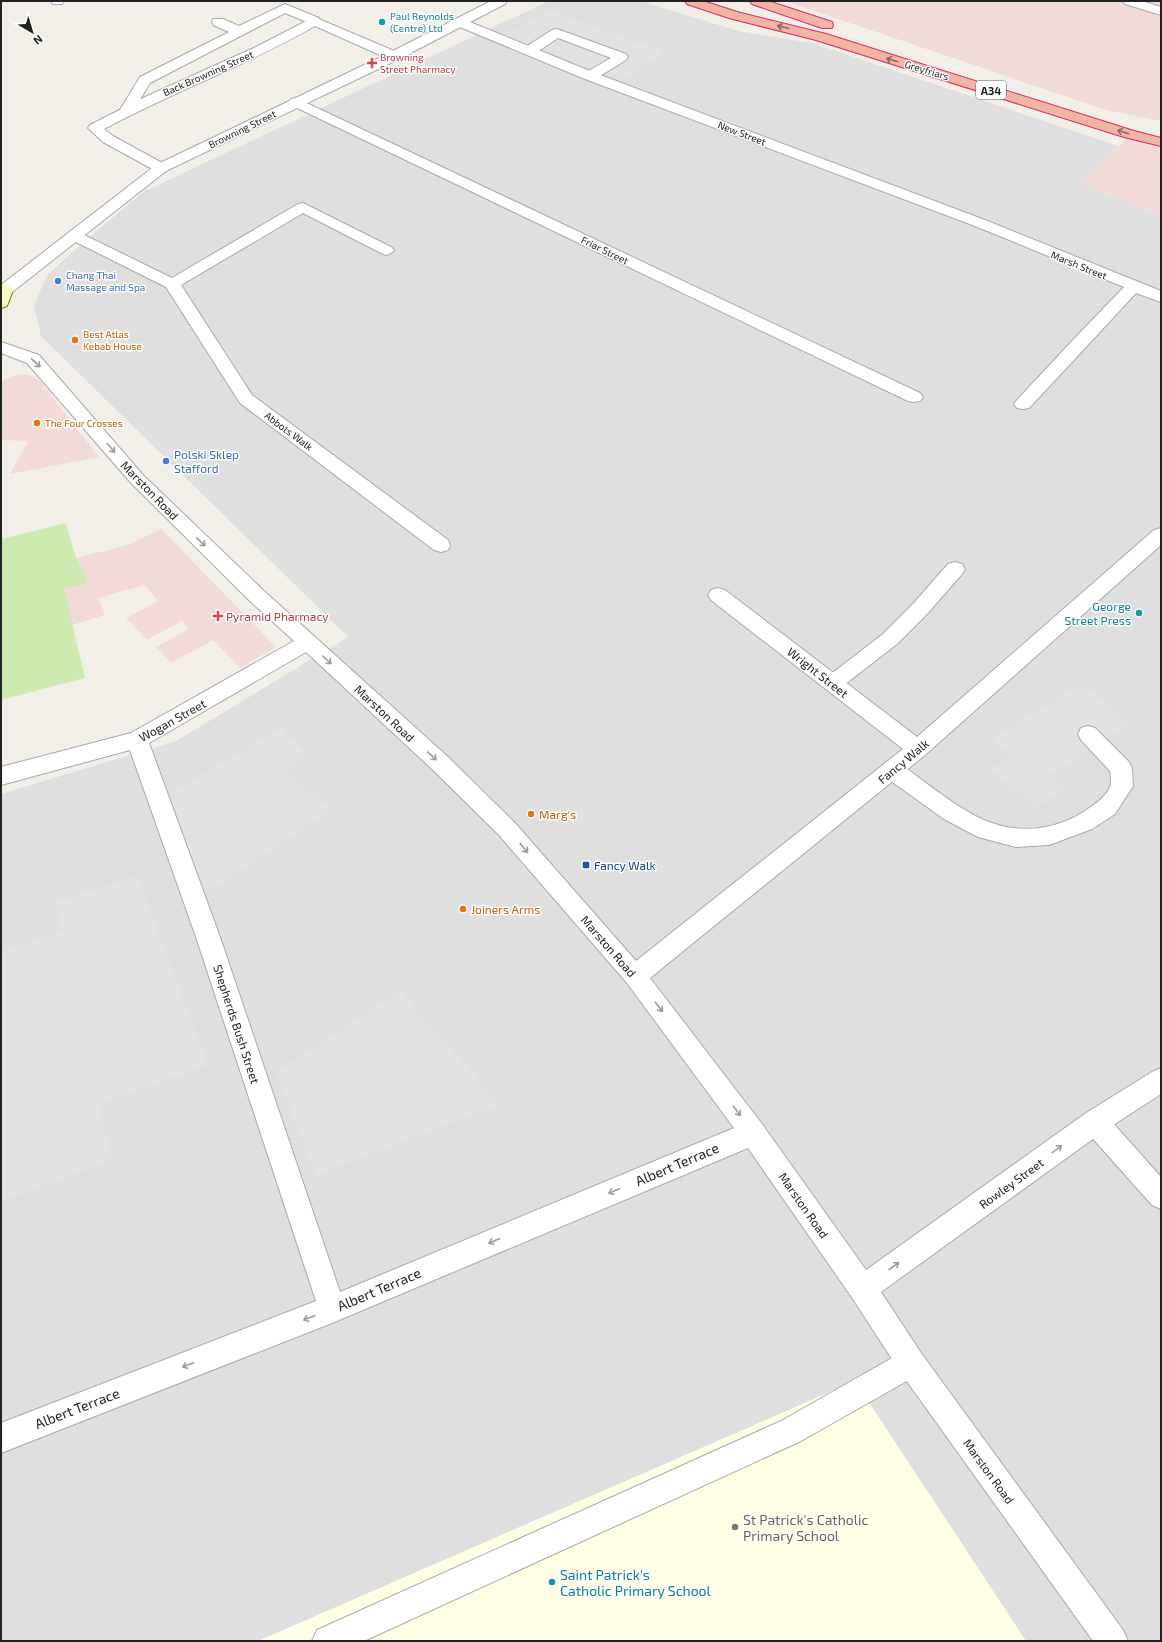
<svg xmlns="http://www.w3.org/2000/svg" width="1162" height="1642" font-family="'Exo 2',sans-serif">
<style>
.residential{fill:#e0dfdf}
.commercial{fill:#f2dad9}
.education{fill:#ffffe5}
.grass{fill:#cdebb0}
.parking{fill:#e2e2e2}
.lines{fill:none;stroke-linecap:round;stroke-linejoin:round}
.service-casing{stroke:#a9a9a9;stroke-width:2}
.minor-casing{stroke:#a9a9a9;stroke-width:2}
.tertiary-casing{stroke:#a9a9a9;stroke-width:2}
.secondary-casing{stroke:#707d05;stroke-width:2}
.trunk-casing{stroke:#dc2a67;stroke-width:2}
.service{fill:#fff;fill-rule:evenodd}
.minor{fill:#fff;fill-rule:evenodd}
.tertiary{fill:#fff;fill-rule:evenodd}
.secondary{fill:#f7fabf;fill-rule:evenodd}
.trunk{fill:#f2b4a3;fill-rule:evenodd}
.oneway{stroke:#8a6b62}
.oneway2{stroke:#9c9c9c}
.culture-dot{fill:#0f9aa8;stroke:#fff;stroke-width:1.5}
.health-dot{fill:#e0444e;stroke:#fff;stroke-width:1.5}
.shop-dot{fill:#3f7fe0;stroke:#fff;stroke-width:1.5}
.food-dot{fill:#e8710a;stroke:#fff;stroke-width:1.5}
.transit-dot{fill:#1a4fb4;stroke:#fff;stroke-width:1.5}
.education-dot{fill:#8d6e63;stroke:#fff;stroke-width:1.5}
.labels{text-anchor:middle;dominant-baseline:central;stroke-width:3;stroke-linejoin:round;paint-order:stroke}
.far-culture-label{font-size:10px;fill:#0d838f;stroke:#fff;text-anchor:start}
.far-health-label{font-size:10px;fill:#be3a42;stroke:#fff;text-anchor:start}
.far-street-label{font-size:10px;fill:#222;stroke:#fff}
.far-shop-label{font-size:10px;fill:#366cbe;stroke:#fff;text-anchor:start}
.far-food-label{font-size:10px;fill:#c56008;stroke:#fff;text-anchor:start}
.shield{fill:#fff;stroke:#646464;stroke-width:1}
.shield-label{font-size:11px;font-weight:bold;fill:#222}
.shop-label{font-size:12px;fill:#366cbe;stroke:#fff;text-anchor:start}
.street-label{font-size:12px;fill:#222;stroke:#fff}
.culture-label{font-size:12px;fill:#0d838f;stroke:#fff;text-anchor:end}
.health-label{font-size:12px;fill:#be3a42;stroke:#fff;text-anchor:start}
.food-label{font-size:12px;fill:#c56008;stroke:#fff;text-anchor:start}
.transit-label{font-size:12px;fill:#164399;stroke:#fff;text-anchor:start}
.near-street-label{font-size:14px;fill:#222;stroke:#fff}
.near-education-label{font-size:14px;fill:#785e54;stroke:#fff;text-anchor:start}
.near-culture-label{font-size:14px;fill:#0d838f;stroke:#fff;text-anchor:start}
</style>
<rect width="100%" height="100%" fill="#f2efe9"/>
<polygon class="residential" points="549,1 641,1 738,31 812,43 1119,146 1080,183 1161,216 1161,1641 1,1641 1,794 176,741 348,637 41,336 34,306 47,275 77,248 143,192"/>
<g class="commercial">
<polygon points="785,1 1161,1 1161,121 1106,110"/>
<polygon points="1128,138 1161,146 1161,216 1080,183"/>
<polygon points="25,374 33,376 39,380 99,457 10,474 28,441 1,440 1,382 13,376"/>
<polygon points="161,529 276,647 240,668 213,640 171,663 156,647 189,629 182,621 147,640 126,618 158,601 145,585 98,598 105,615 72,625 64,589 87,583 76,558 128,545"/>
</g>
<polygon class="education" points="855,1381 1026,1641 258,1641"/>
<polygon class="grass" points="66,523 76,558 88,583 64,589 85,678 1,700 1,539"/>
<g class="parking">
<polygon points="548,10 663,52 621,80 505,36"/>
<polygon points="1082,684 1129,724 1049,775 1065,789 1035,808 992,768 1012,756 992,738"/>
<polygon points="280,729 308,756 287,770 331,811 205,893 169,794"/>
<polygon points="137,876 208,1065 98,1104 113,1160 1,1201 1,951 63,931 53,903"/>
<polygon points="400,991 500,1104 316,1175 276,1072"/>
</g>
<g class="lines">
<defs>
<g id="service">
<polygon points="285,4 319,18 320,21 319,24 314,25 285,13 150,83 132,113 127,114 122,113 120,110 140,77 229,32 213,25 212,22 213,19 223,19 239,26"/>
<polygon points="557,29 626,54 628,57 626,60 595,79 585,79 583,76 585,73 611,58 558,38 534,54 524,54 522,51 524,48 552,30"/>
<polygon points="1080,338 1086,339 1088,343 1086,347 1029,408 1023,409 1017,408 1014,404 1017,400 1074,339"/>
<polygon points="955,562 962,564 965,569 962,574 927,614 897,644 840,688 833,691 826,688 823,683 826,678 883,634 913,604 948,564"/>
<path d="M1088 726 1095 728 1129 762 1132 768 1133 786 1115 814 1092 829 1049 845 1016 847 978 837 944 819 884 776 881 770 884 764 892 761 900 764C926 782 962 813 992 823 1022 834 1058 829 1085 811 1094 805 1110 794 1111 783 1111 779 1111 775 1110 771L1081 740 1078 734 1081 728Z"/>
<polygon points="1095,1110 1104,1113 1161,1177 1161,1209 1152,1205 1086,1131 1082,1122 1086,1113"/>
<polygon points="911,1349 921,1353 925,1363 921,1373 801,1441 364,1641 312,1641 317,1630 781,1421 901,1353"/>
</g>
<g id="minor">
<polygon points="51,1 64,1 62,4 53,4"/>
<polygon points="1123,1 1142,1 1161,7 1161,15 1125,4"/>
<path d="M314 17 399 53 401 56 399 59H389L315 26C247 65 173 92 104 129L113 136 166 165 168 168 166 171 161 172 156 171 103 142 88 128 90 125 145 97 256 47Z"/>
<polygon points="460,18 595,73 985,220 1161,291 1161,302 1136,293 1086,347 1080,348 1074,347 1072,343 1074,339 1124,287 975,226 585,79 455,25 454,22 455,19"/>
<polygon points="296,98 920,393 923,397 920,401 914,402 908,401 291,105 289,102 291,99"/>
<polygon points="303,203 391,247 394,250 391,253 386,255 381,253 303,213 181,285 252,395 448,540 450,545 448,550 441,552 434,550 240,403 166,287 70,239 67,236 70,233 75,231 80,233 172,278 298,204"/>
<path d="M1 342 39 355 143 475 264 591 448 757 515 823 636 961 903 749 711 600 708 595 711 590 718 588 725 590 917 737 1154 530 1161 528V545L925 755 650 978 762 1124 866 1270 1086 1113 1152 1072 1161 1068V1094L1104 1131 881 1292 921 1353 1123 1630 1128 1641H1093L901 1373 853 1299 748 1148 332 1323 1 1453V1423L316 1301 196 937 130 750 1 785V767L131 733 294 641 250 601 131 483 27 363 1 353ZM306 652 432 769 499 835 627 983 734 1128 340 1292 220 937 149 743Z"/>
</g>
<polygon id="tertiary" points="491,1 507,1 505,4 399,59 166,171 11,293 1,294 1,285 156,165 389,53"/>
<polygon id="secondary" points="1,284 11,287 13,290 7,306 1,308"/>
<g id="trunk">
<polygon points="685,1 703,1 737,12 826,34 1134,131 1161,138 1161,146 1124,137 816,40 729,18 687,4"/>
<polygon points="750,1 768,1 832,22 833,25 832,28 822,28 752,4"/>
</g>
</defs>
<use href="#service" class="service-casing"/>
<use href="#minor" class="minor-casing"/>
<use href="#tertiary" class="tertiary-casing"/>
<use href="#secondary" class="secondary-casing"/>
<use href="#trunk" class="trunk-casing"/>
<use href="#service" class="service"/>
<use href="#minor" class="minor"/>
<use href="#tertiary" class="tertiary"/>
<use href="#secondary" class="secondary"/>
<use href="#trunk" class="trunk"/>
</g>
<defs><path id="oneway-shaft" d="M-6 0H5M1.5-3L5.5 0L1.5 3" fill="none" stroke-width="1.6" stroke-linecap="round" stroke-linejoin="round"/></defs>
<g class="oneway">
<use href="#oneway-shaft" transform="translate(783 27) rotate(-166)"/>
<use href="#oneway-shaft" transform="translate(892 60) rotate(-163)"/>
<use href="#oneway-shaft" transform="translate(1123 132) rotate(-163)"/>
</g>
<g class="oneway2">
<use href="#oneway-shaft" transform="translate(36 363) rotate(43)"/>
<use href="#oneway-shaft" transform="translate(111 448) rotate(50)"/>
<use href="#oneway-shaft" transform="translate(201 542) rotate(44)"/>
<use href="#oneway-shaft" transform="translate(327 660) rotate(42)"/>
<use href="#oneway-shaft" transform="translate(432 756) rotate(43)"/>
<use href="#oneway-shaft" transform="translate(524 848) rotate(49)"/>
<use href="#oneway-shaft" transform="translate(659 1007) rotate(53)"/>
<use href="#oneway-shaft" transform="translate(737 1111) rotate(53)"/>
<use href="#oneway-shaft" transform="translate(1057 1149) rotate(-36)"/>
<use href="#oneway-shaft" transform="translate(614 1191) rotate(157)"/>
<use href="#oneway-shaft" transform="translate(494 1241) rotate(157)"/>
<use href="#oneway-shaft" transform="translate(894 1266) rotate(-36)"/>
<use href="#oneway-shaft" transform="translate(309 1318) rotate(159)"/>
<use href="#oneway-shaft" transform="translate(188 1365) rotate(159)"/>
</g>
<g class="culture-dot">
<circle cx="382" cy="22" r="4"/>
<circle cx="1139" cy="613" r="4"/>
<circle cx="552" cy="1582" r="4"/>
</g>
<g class="health-dot">
<path d="M370 57h4v4h4v4h-4v4h-4v-4h-4v-4h4z"/>
<path d="M216 610h4v4h4v4h-4v4h-4v-4h-4v-4h4z"/>
</g>
<g class="shop-dot">
<circle cx="58" cy="281" r="4"/>
<circle cx="166" cy="461" r="4"/>
</g>
<g class="food-dot">
<circle cx="75" cy="340" r="4"/>
<circle cx="37" cy="423" r="4"/>
<circle cx="531" cy="814" r="4"/>
<circle cx="463" cy="909" r="4"/>
</g>
<rect class="transit-dot" x="582" y="861" width="8" height="8" rx="2"/>
<circle class="education-dot" cx="735" cy="1527" r="4"/>
<g class="labels">
<g class="far-culture-label">
<text x="390" y="16">Paul Reynolds<tspan x="390" dy="12">(Centre) Ltd</tspan></text>
</g>
<g class="far-health-label">
<text x="380" y="57">Browning<tspan x="380" dy="12">Street Pharmacy</tspan></text>
</g>
<g class="far-street-label">
<text transform="translate(927 70) rotate(17)">Greyfriars</text>
<text transform="translate(208 73) rotate(-24)">Back Browning Street</text>
<text transform="translate(242 129) rotate(-26)">Browning Street</text>
<text transform="translate(742 133) rotate(21)">New Street</text>
<text transform="translate(605 250) rotate(26)">Friar Street</text>
<text transform="translate(1079 265) rotate(22)">Marsh Street</text>
<text transform="translate(289 431) rotate(37)">Abbots Walk</text>
</g>
<g class="far-shop-label">
<text x="66" y="275">Chang Thai<tspan x="66" dy="12">Massage and Spa</tspan></text>
</g>
<g class="far-food-label">
<text x="83" y="334">Best Atlas<tspan x="83" dy="12">Kebab House</tspan></text>
<text x="45" y="423">The Four Crosses</text>
</g>
<rect class="shield" x="976" y="81" width="30" height="18" rx="3"/>
<g class="shield-label">
<text x="991" y="90">A34</text>
</g>
<g class="shop-label">
<text x="174" y="454">Polski Sklep<tspan x="174" dy="14">Stafford</tspan></text>
</g>
<g class="street-label">
<text transform="translate(150 490) rotate(46)">Marston Road</text>
<text transform="translate(818 672) rotate(38)">Wright Street</text>
<text transform="translate(385 713) rotate(43)">Marston Road</text>
<text transform="translate(172 720) rotate(-29)">Wogan Street</text>
<text transform="translate(903 761) rotate(-40)">Fancy Walk</text>
<text transform="translate(609 946) rotate(49)">Marston Road</text>
<text transform="translate(237 1024) rotate(72)">Shepherds Bush Street</text>
<text transform="translate(1011 1183) rotate(-36)">Rowley Street</text>
<text transform="translate(804 1205) rotate(55)">Marston Road</text>
<text transform="translate(989 1471) rotate(54)">Marston Road</text>
</g>
<g class="culture-label">
<text x="1131" y="606">George<tspan x="1131" dy="14">Street Press</tspan></text>
</g>
<g class="health-label">
<text x="226" y="616">Pyramid Pharmacy</text>
</g>
<g class="food-label">
<text x="539" y="814">Marg's</text>
<text x="471" y="909">Joiners Arms</text>
</g>
<g class="transit-label">
<text x="594" y="865">Fancy Walk</text>
</g>
<g class="near-street-label">
<text transform="translate(677 1164) rotate(-23)">Albert Terrace</text>
<text transform="translate(379 1289) rotate(-23)">Albert Terrace</text>
<text transform="translate(77 1408) rotate(-21)">Albert Terrace</text>
</g>
<g class="near-education-label">
<text x="743" y="1519">St Patrick's Catholic<tspan x="743" dy="16">Primary School</tspan></text>
</g>
<g class="near-culture-label">
<text x="560" y="1574">Saint Patrick's<tspan x="560" dy="16">Catholic Primary School</tspan></text>
</g>
</g>
<rect width="1162" height="1642" fill="none" stroke="#222222" stroke-width="4"/>
<g transform="translate(32 32) rotate(142)" stroke="#ffffff" stroke-width="3" paint-order="stroke">
<path d="M0-3L7 15L0 10L-7 15Z" fill="#222222"/>
<text y="-6" font-size="11" font-weight="bold" text-anchor="middle" fill="#222222">N</text>
</g>
</svg>
